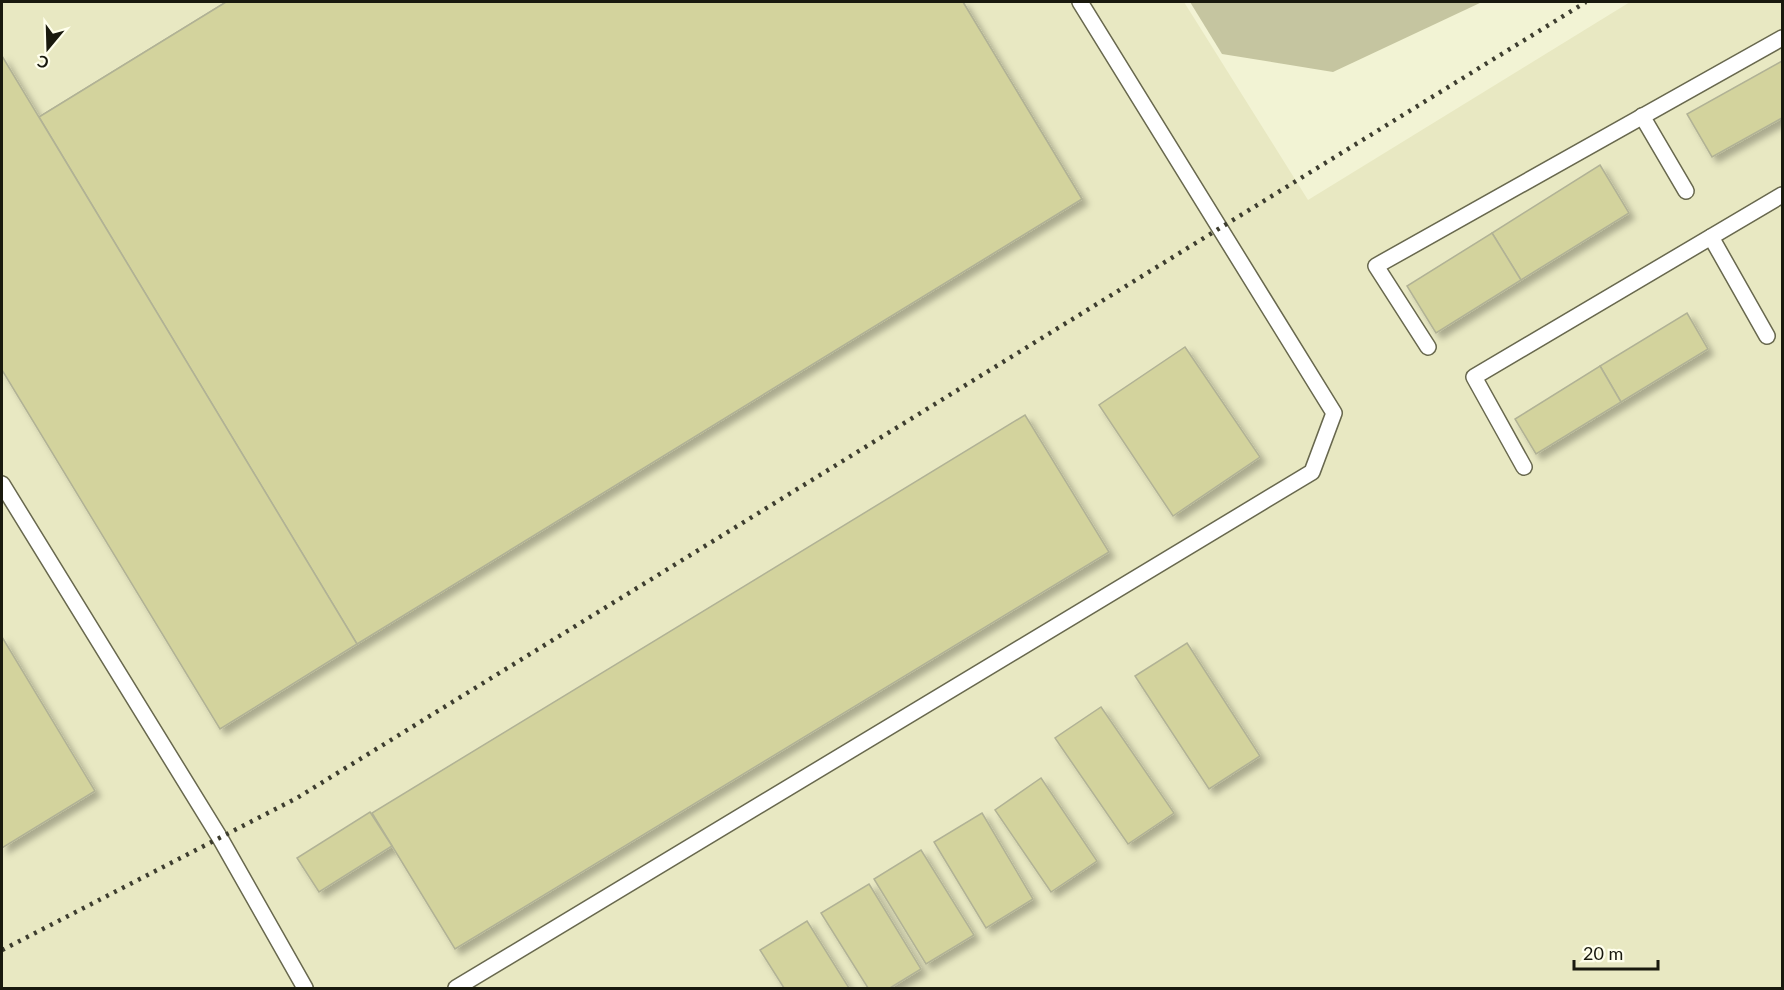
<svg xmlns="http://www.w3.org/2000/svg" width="1784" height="990" font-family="Lato,sans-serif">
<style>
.built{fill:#e8e8c2}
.green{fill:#c5c5a0}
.building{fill:#d3d39d;stroke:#b1b295;stroke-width:1.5;filter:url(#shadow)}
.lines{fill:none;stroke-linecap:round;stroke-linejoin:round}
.service-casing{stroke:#68684e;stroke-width:18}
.service{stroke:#fff;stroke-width:15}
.rail{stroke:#3d3d2f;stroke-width:4.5;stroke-dasharray:3 6;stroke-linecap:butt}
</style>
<defs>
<filter id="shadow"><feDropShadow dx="5.5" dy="5.5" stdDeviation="3" flood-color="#0004"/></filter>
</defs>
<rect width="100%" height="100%" fill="#f2f3d4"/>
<polygon class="built" points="2,2 1184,2 1308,200 1630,2 1782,2 1782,988 2,988"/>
<polygon class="green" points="1190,2 1482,2 1333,72 1222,54"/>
<g class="building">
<polygon points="226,2 963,2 1082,199 357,644 39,117"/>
<polygon points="226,2 963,2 1082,199 357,644 39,117"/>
<polygon points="2,56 357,644 220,729 2,370"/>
<polygon points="1782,61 1782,118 1712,157 1687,114"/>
<polygon points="1600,165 1629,213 1521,280 1492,233"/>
<polygon points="1492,233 1521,280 1436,333 1407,286"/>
<polygon points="1687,313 1708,349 1621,402 1600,366"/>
<polygon points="1185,347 1260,457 1173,516 1099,405"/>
<polygon points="1600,366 1621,402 1536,454 1515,419"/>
<polygon points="1025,415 1109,552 455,949 372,813"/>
<polygon points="2,637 95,791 2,848"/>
<polygon points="1187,643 1260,756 1209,789 1135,676"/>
<polygon points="1101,707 1174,813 1128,844 1055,738"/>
<polygon points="1041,778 1097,861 1051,892 995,810"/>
<polygon points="370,812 392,846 319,892 297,858"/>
<polygon points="982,813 1033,899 986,928 934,842"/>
<polygon points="921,850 974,935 926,964 874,879"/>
<polygon points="869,884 921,969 890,988 868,988 821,913"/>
<polygon points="807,921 849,988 784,988 760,950"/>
</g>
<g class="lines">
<defs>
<g id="service">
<polyline points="1642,116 1686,191"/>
<polyline points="1711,237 1767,336"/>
<polyline points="1428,347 1376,266 1782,38"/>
<polyline points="1524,467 1474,377 1782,195"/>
<polyline points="2,484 220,838 305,988"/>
<polyline points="456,988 1312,472 1334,413 1080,2"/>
</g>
</defs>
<use href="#service" class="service-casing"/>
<use href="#service" class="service"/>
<polyline class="rail" points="2,950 297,798 1586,2"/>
</g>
<rect width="1784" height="990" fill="none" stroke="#19190e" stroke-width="6"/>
<g transform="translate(48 48) rotate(199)" stroke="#ffffec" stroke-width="4.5" paint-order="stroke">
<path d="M0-4.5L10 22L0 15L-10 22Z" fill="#19190e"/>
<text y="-9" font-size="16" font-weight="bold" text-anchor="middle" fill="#19190e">С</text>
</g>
<path d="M1574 960v9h84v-9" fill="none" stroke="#19190e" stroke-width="3"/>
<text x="1583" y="960" font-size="18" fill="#19190e" stroke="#ffffec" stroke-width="4.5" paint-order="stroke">20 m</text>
</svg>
